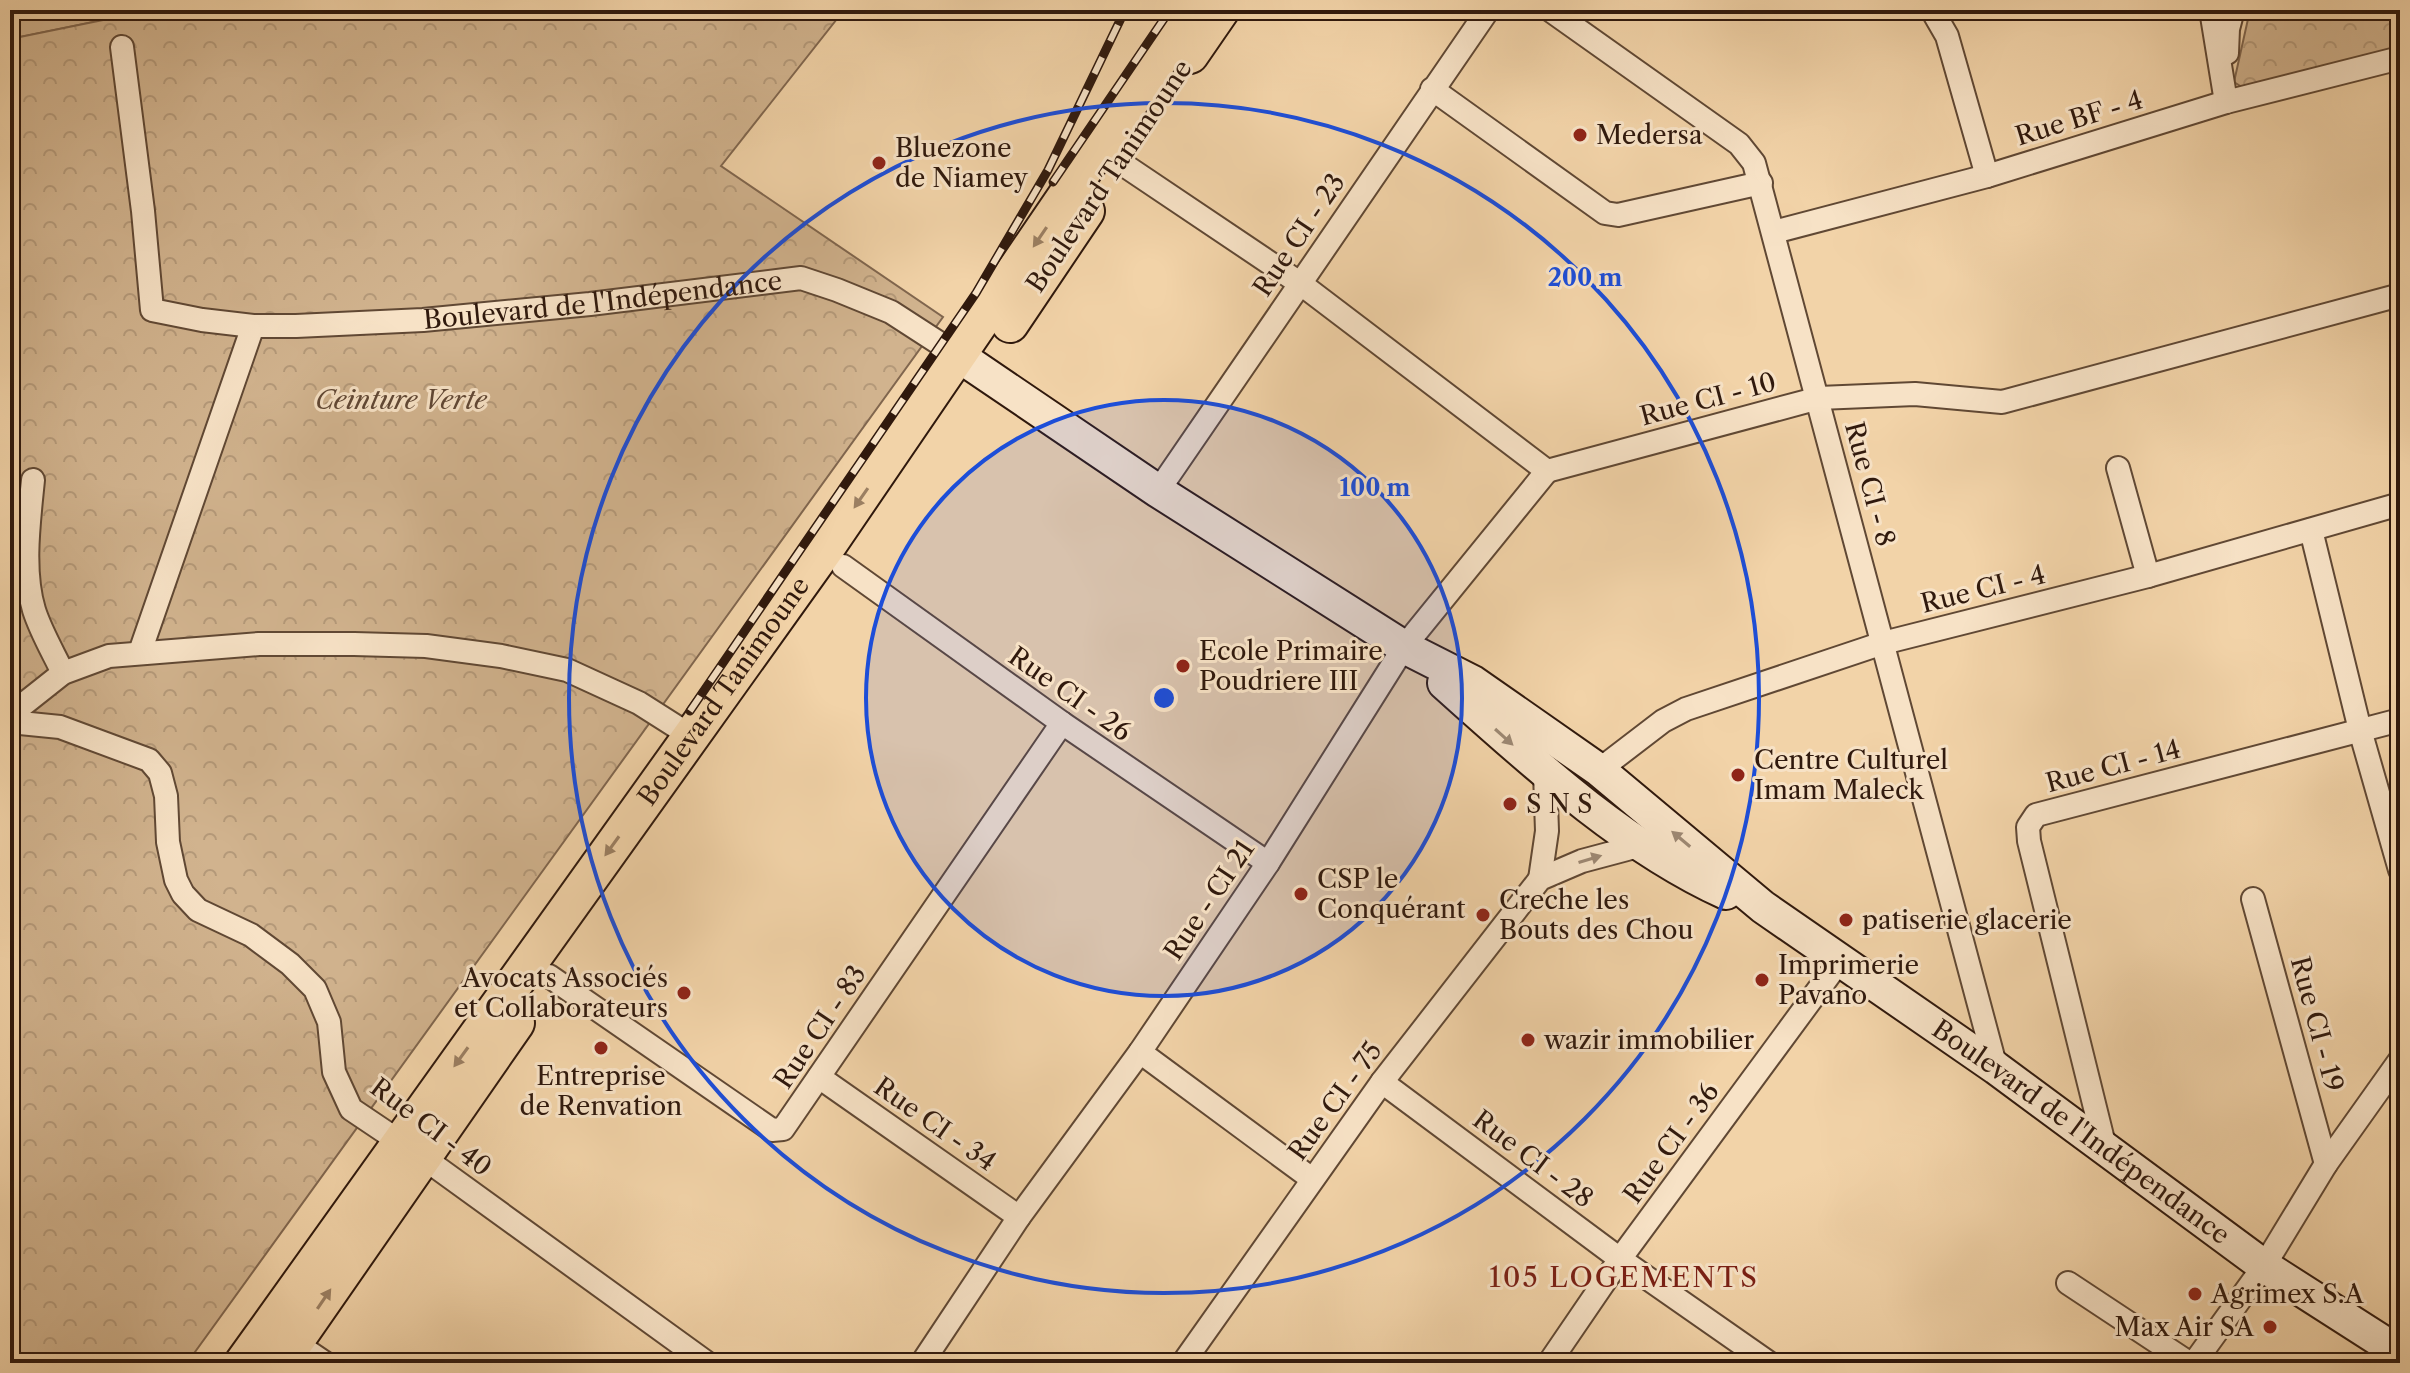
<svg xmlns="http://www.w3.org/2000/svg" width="2410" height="1373" font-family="'Libre Caslon Text',serif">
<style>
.grass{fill:#d1b38e;stroke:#80664e;stroke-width:2}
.forest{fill:url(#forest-crowns);stroke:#80664e;stroke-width:2}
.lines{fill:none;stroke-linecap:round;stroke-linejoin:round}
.street-casing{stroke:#604834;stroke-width:26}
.secondary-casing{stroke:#30190d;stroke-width:36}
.primary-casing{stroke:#30190d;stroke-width:40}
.street{stroke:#f7e2c6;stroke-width:22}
.secondary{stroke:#f7e2c6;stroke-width:32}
.primary{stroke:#f2d3a8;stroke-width:36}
.rail-casing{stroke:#30190d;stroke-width:9}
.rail{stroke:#f7e2c6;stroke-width:6;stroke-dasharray:18;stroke-linecap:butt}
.oneway{fill:#9b7f62}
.oneway2{fill:#9d8873}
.ring{fill:none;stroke:#1d4ed8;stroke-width:4}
.poi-dot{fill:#8f2418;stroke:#f7e2c6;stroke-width:3}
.labels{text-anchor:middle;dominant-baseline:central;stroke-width:6;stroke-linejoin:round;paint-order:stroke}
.street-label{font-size:26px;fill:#30190d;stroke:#f7e2c6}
.poi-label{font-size:26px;fill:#30190d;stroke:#f7e2c6;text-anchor:start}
.park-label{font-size:26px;font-style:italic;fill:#604734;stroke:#f7e2c6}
.neighbourhood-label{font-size:28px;letter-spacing:2px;fill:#7a1f14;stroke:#f7e2c6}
.centre{fill:#1d4ed8;stroke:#f7e2c6;stroke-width:4}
.ring-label{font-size:24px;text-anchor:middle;font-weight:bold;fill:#1d4ed8;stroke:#f7e2c6;stroke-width:6;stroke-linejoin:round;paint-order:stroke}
</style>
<defs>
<pattern id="forest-crowns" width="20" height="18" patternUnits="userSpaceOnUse" patternTransform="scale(2)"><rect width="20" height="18" fill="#d1b38e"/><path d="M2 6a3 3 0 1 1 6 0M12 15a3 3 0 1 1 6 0" fill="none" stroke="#b49979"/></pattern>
</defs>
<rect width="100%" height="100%" fill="#f2d3a8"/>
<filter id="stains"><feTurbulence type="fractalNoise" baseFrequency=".0025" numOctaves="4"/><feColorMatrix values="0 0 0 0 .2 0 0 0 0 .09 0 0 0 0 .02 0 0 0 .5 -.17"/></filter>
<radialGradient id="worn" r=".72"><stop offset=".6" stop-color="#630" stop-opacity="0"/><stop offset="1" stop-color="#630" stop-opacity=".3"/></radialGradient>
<polygon class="grass" points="10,10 152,10 10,39"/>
<g class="forest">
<polygon points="152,10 844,10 721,166 943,317 187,1363 10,1363 10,39"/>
<polygon points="2250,10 2400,10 2400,49 2245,89 2234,82"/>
</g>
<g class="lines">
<defs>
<g id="street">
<polyline points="1550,10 1739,144 1754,163 1996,1068"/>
<polyline points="1932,10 1947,36 1987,176"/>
<polyline points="2211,10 2226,102"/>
<path id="s1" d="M122 47 143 211 152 310 202 320 253 326H296L423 320 590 304 801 278 837 290 891 312 959 356"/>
<polyline points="2227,53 2228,29 2233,10"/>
<polyline points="1432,89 1605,213 1618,215 1761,183"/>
<polyline points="1118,161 1301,284 1547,471 1819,398 1915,394 2002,402 2400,295"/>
<polyline points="1774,232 1987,176 2226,102 2400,58"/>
<polyline points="2118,468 2148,576"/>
<path d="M33 480C29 521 22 570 34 610 41 632 53 652 63 673"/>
<polyline points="1158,491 1488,10"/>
<polyline points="2311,530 2360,730 2400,870"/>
<polyline points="843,566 1062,723 1268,863"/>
<polyline points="140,652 253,326"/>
<polyline points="10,715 63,673 109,656 259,644 354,644 426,646 501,656 567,670 639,703 691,736"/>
<polyline points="10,722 60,727 149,760 160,773 166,796 168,842 176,880 183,894 198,910 251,935 290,964 315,989 329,1022 334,1072 351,1109 421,1156 707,1363"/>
<polyline points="1599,770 1663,721 1686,709 1883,643 2148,576 2400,504"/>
<polyline points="1540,879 1547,831 1545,773"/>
<polyline points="2253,899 2326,1164"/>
<polyline points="549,976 772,1130 783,1129 1062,723"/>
<polyline points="1140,1052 1312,1179"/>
<polyline points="819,1077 1019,1217"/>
<polyline points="1382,1082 1620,1259 1769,1363"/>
<polyline points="2105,1148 2029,841 2028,827 2036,815 2400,720"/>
<polyline points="2068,1283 2189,1363"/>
<polyline points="294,1342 325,1363"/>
<polyline points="922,1363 1019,1217 1140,1052 1268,863 1404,647 1547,471"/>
<polyline points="1183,1363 1382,1082 1540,879 1582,861 1642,845"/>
<polyline points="1549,1363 1620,1259 1841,959"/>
<polyline points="2194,1363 2264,1266 2326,1164 2400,1060"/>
</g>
<g id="secondary">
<path id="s2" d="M959 356 1158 491 1404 647 1473 682 1599 770 1763 907 1996 1068 2264 1266 2400 1353"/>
<path d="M1444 683C1528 758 1622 846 1726 893"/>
</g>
<g id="primary">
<polyline points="1190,55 1221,10"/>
<polyline points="1010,324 1086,211"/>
<path id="s3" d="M243 1363 828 545 1193 10"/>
<polyline points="280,1363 516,1023"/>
</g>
</defs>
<use href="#street" class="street-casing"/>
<use href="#secondary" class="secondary-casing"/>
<use href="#primary" class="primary-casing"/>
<use href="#street" class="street"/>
<use href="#secondary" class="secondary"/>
<use href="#primary" class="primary"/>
<defs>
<g id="rail">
<polyline points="1053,182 1170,10"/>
<polyline points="690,711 976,293 1048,170 1125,10"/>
</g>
</defs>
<use href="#rail" class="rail-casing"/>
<use href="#rail" class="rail"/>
</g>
<defs><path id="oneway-solid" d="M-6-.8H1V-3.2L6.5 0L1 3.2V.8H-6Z" transform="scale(2)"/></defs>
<g class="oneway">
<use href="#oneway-solid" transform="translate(1040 237) rotate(124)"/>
<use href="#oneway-solid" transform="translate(861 498) rotate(125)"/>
<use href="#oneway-solid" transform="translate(612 846) rotate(126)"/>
<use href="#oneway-solid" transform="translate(461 1057) rotate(126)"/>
<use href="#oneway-solid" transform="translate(324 1299) rotate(-56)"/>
</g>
<g class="oneway2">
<use href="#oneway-solid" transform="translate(1504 737) rotate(42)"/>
<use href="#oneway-solid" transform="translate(1681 839) rotate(-140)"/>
<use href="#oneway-solid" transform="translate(1590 859) rotate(-17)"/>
</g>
<circle cx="1164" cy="698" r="298" fill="#1d4ed8" fill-opacity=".12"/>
<g class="ring">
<circle cx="1164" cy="698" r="298"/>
<circle cx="1164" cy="698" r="595"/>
</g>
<g class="poi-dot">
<circle cx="1580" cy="135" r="8"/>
<circle cx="879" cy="163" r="8"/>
<circle cx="1183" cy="666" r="8"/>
<circle cx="1738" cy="775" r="8"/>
<circle cx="1510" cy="804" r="8"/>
<circle cx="1301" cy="894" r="8"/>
<circle cx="1483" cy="915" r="8"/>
<circle cx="1846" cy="920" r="8"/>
<circle cx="1762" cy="980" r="8"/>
<circle cx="684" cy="993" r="8"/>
<circle cx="1528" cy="1040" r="8"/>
<circle cx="601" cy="1048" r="8"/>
<circle cx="2195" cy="1294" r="8"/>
<circle cx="2270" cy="1327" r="8"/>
</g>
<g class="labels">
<g class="street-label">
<text transform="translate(2079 118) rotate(-17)">Rue BF - 4</text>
<text transform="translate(1109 176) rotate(-56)">Boulevard Tanimoune</text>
<text transform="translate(1299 235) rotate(-56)">Rue CI - 23</text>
<text stroke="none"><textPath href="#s1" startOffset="718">Boulevard de l'Indépendance</textPath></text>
<text transform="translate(1708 399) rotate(-15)">Rue CI - 10</text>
<text transform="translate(1870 484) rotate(75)">Rue CI - 8</text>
<text transform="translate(1983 589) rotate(-14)">Rue CI - 4</text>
<text stroke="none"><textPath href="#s3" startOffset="826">Boulevard Tanimoune</textPath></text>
<text transform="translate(1070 694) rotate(35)">Rue CI - 26</text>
<text transform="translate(2113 766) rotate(-15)">Rue CI - 14</text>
<text transform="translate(1209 900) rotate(-56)">Rue - CI 21</text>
<text transform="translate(2317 1024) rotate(75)">Rue CI - 19</text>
<text transform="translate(820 1027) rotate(-56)">Rue CI - 83</text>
<text transform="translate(1335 1101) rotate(-54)">Rue CI - 75</text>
<text transform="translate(935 1124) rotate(35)">Rue CI - 34</text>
<text transform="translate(431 1127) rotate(37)">Rue CI - 40</text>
<text stroke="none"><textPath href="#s2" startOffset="1366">Boulevard de l'Indépendance</textPath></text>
<text transform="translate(1671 1143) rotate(-54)">Rue CI - 36</text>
<text transform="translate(1533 1159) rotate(37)">Rue CI - 28</text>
</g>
<g class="poi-label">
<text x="1596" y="135">Medersa</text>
<text x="895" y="148">Bluezone<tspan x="895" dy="30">de Niamey</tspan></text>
<text x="1199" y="651">Ecole Primaire<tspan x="1199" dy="30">Poudriere III</tspan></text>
<text x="1754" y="760">Centre Culturel<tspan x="1754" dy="30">Imam Maleck</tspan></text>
<text x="1526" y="804">S N S</text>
<text x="1317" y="879">CSP le<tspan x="1317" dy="30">Conquérant</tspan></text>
<text x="1499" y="900">Creche les<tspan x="1499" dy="30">Bouts des Chou</tspan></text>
<text x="1862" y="920">patiserie glacerie</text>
<text x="1778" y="965">Imprimerie<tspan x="1778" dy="30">Pavano</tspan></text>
<text x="668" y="978" text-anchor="end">Avocats Associés<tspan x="668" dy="30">et Collaborateurs</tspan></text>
<text x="1544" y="1040">wazir immobilier</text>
<text x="601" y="1076" text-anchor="middle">Entreprise<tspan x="601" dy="30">de Renvation</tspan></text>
<text x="2211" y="1294">Agrimex S.A</text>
<text x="2254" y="1327" text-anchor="end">Max Air SA</text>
</g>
<g class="park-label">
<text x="401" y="400">Ceinture Verte</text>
</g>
<g class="neighbourhood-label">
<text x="1624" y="1277">105 LOGEMENTS</text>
</g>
</g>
<circle cx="1164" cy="698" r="12" class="centre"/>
<g class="ring-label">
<text x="1585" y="286">200 m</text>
<text x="1375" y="496">100 m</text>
</g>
<rect width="2410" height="1373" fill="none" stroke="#f2d3a8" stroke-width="40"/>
<rect x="12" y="12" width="2386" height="1349" fill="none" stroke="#30190d" stroke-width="4"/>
<rect x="20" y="20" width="2370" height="1333" fill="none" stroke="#30190d" stroke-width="2"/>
<rect width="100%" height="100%" filter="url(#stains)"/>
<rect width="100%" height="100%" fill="url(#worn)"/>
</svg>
